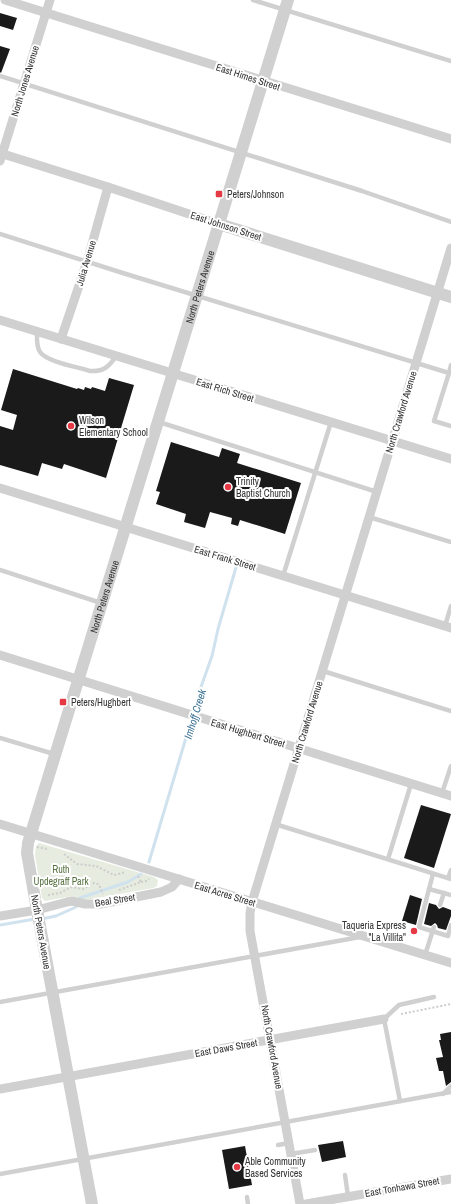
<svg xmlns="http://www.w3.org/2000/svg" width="451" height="1204" font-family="'Archivo Narrow',sans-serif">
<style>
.green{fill:#e6ecdf}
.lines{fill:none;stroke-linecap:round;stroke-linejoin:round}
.stream{stroke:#cfe2ee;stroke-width:3}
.building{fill:#1a1a1a}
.path{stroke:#cdcdcd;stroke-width:2;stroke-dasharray:2 2;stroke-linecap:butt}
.service{stroke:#d0d0d0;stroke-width:4.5}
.minor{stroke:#d0d0d0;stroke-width:9}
.tertiary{stroke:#d0d0d0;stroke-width:12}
.poi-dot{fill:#e63946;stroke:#fff;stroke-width:1.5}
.labels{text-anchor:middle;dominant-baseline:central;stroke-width:4;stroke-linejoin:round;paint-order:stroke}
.street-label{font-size:10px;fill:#333;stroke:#fff}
.poi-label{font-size:10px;fill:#333;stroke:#fff;text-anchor:start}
.park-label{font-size:10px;fill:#56703f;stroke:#fff}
.water-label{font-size:11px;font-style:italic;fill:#3f7597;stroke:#fff}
</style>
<rect width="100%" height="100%" fill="#fff"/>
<polygon class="green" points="39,843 154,877 158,880 157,886 153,888 86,900 72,896 45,901 42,898 35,855 36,846"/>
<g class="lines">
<g class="stream">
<polyline points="149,862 202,684 212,656 218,629 237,564"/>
<polyline points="41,919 56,916 76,907 80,898 128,882 141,874"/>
<polyline points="0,925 35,919"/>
</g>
</g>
<g class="building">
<polygon points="0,13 17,18 13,30 0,26"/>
<polygon points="0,46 10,49 1,73 0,72"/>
<polygon points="13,369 77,389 78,388 84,390 85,387 91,389 92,387 105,391 109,378 134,385 106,478 64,464 62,469 42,463 38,476 0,465 0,426 13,430 17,415 1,410"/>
<polygon points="171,442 219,457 222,448 240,454 237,463 301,483 285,534 240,520 238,526 231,524 232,518 210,512 205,528 184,522 186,514 156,504 160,492 156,491"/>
<polygon points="421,805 451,814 434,868 404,858"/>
<polygon points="410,895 422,899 416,925 402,921"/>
<polygon points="429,903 436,905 439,909 443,907 451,910 451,916 446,930 438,928 437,925 435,923 431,926 424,924"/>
<polygon points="451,1032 451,1082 446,1086 443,1071 439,1071 436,1058 443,1057 439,1040 441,1040 440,1034"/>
<polygon points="343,1141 346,1157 322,1162 318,1145"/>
<polygon points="245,1146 252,1185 229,1189 222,1150"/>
</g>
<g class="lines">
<g class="path">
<polyline points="37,847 47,849"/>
<polyline points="64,854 77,864 96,866 114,875 126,872"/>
<polyline points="141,882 147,881 149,879"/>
<polyline points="119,890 141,882 138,876"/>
<polyline points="48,895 60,893 71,887 83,889 94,883 98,884 100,887 103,894"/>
<polyline points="401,1014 451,1004"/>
</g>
<g class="service">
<polyline points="253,0 451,61"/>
<polyline points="0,76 362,191 451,222"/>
<polyline points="0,234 126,274 449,373 434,421 451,426"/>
<path d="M37 331C37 338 36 346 40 352 47 362 78 367 90 371 103 372 109 367 116 356"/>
<polyline points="449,373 451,365"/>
<polyline points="159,422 377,492"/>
<polyline points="369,517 451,542"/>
<polyline points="0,570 101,603"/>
<polyline points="283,576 331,422"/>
<polyline points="445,626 451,606"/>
<polyline points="323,671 451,711"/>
<polyline points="0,738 54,754"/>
<polyline points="442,793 451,766"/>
<polyline points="275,824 451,879"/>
<polyline points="388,859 411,784"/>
<polyline points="433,874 419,927 448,936 451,925"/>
<polyline points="448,878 451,870"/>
<polyline points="429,889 451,895"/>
<polyline points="440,905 444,893"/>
<polyline points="425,955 434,927"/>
<polyline points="0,1002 360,937"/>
<polyline points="443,1094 451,1086"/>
<polyline points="400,1101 384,1019 399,1005 434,997"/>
<polyline points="278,1145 289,1143"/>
<polyline points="291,1154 315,1150"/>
<polyline points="0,1174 451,1092"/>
<polyline points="345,1175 348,1196"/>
<polyline points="247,1197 248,1204"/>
</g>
<g class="minor">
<polyline points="5,0 451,139"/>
<polyline points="0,153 108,187 219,224"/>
<polyline points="0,161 50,0"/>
<polyline points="0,320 451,459"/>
<polyline points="61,339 87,262 108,187"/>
<polyline points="0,488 451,628"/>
<polyline points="0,655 451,796"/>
<polyline points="0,824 451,963"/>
<polyline points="0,916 37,910 67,902 72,901 85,904 101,904 161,892 172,887 179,879"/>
<polyline points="0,1089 384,1019"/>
<polyline points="300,1204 250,931 250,913 252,902 451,248"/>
<polyline points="306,1204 451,1179"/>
</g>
<g class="tertiary">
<polyline points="219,224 451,297"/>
<path id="s1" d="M92 1204 37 910 27 853 28 843 288 0"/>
</g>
</g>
<g class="poi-dot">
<rect x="215" y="190" width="8" height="8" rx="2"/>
<circle cx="71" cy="426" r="4"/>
<circle cx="228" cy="487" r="4"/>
<rect x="59" y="698" width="8" height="8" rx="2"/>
<circle cx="414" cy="931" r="4"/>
<circle cx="237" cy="1167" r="4"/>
</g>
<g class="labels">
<g class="street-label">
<text transform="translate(248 77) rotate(18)">East Himes Street</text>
<text transform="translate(25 81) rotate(-73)">North Jones Avenue</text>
<text transform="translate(226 226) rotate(18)">East Johnson Street</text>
<text transform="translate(86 263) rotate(-73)">Julia Avenue</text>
<text stroke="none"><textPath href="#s1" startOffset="949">North Peters Avenue</textPath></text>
<text transform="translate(225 390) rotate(17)">East Rich Street</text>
<text transform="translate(401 412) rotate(-73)">North Crawford Avenue</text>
<text transform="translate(225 558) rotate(17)">East Frank Street</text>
<text stroke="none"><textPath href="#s1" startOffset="625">North Peters Avenue</textPath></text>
<text transform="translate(307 722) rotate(-73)">North Crawford Avenue</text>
<text transform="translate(248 733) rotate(17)">East Hughbert Street</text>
<text transform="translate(225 894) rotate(17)">East Acres Street</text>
<text transform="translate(115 900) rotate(-9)">Beal Street</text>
<text transform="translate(41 932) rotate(80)">North Peters Avenue</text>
<text transform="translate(272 1047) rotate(80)">North Crawford Avenue</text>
<text transform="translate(226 1048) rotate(-10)">East Daws Street</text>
<text transform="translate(402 1187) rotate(-10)">East Tonhawa Street</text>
</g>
<g class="poi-label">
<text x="227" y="194">Peters/Johnson</text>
<text x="79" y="420">Wilson<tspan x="79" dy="12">Elementary School</tspan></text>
<text x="236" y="481">Trinity<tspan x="236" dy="12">Baptist Church</tspan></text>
<text x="71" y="702">Peters/Hughbert</text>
<text x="406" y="925" text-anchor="end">Taqueria Express<tspan x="406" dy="12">"La Villita"</tspan></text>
<text x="245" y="1161">Able Community<tspan x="245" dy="12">Based Services</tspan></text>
</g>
<g class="park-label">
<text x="61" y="869">Ruth<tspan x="61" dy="12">Updegraff Park</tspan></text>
</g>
<g class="water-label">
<text transform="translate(195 714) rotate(-73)">Imhoff Creek</text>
</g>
</g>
</svg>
